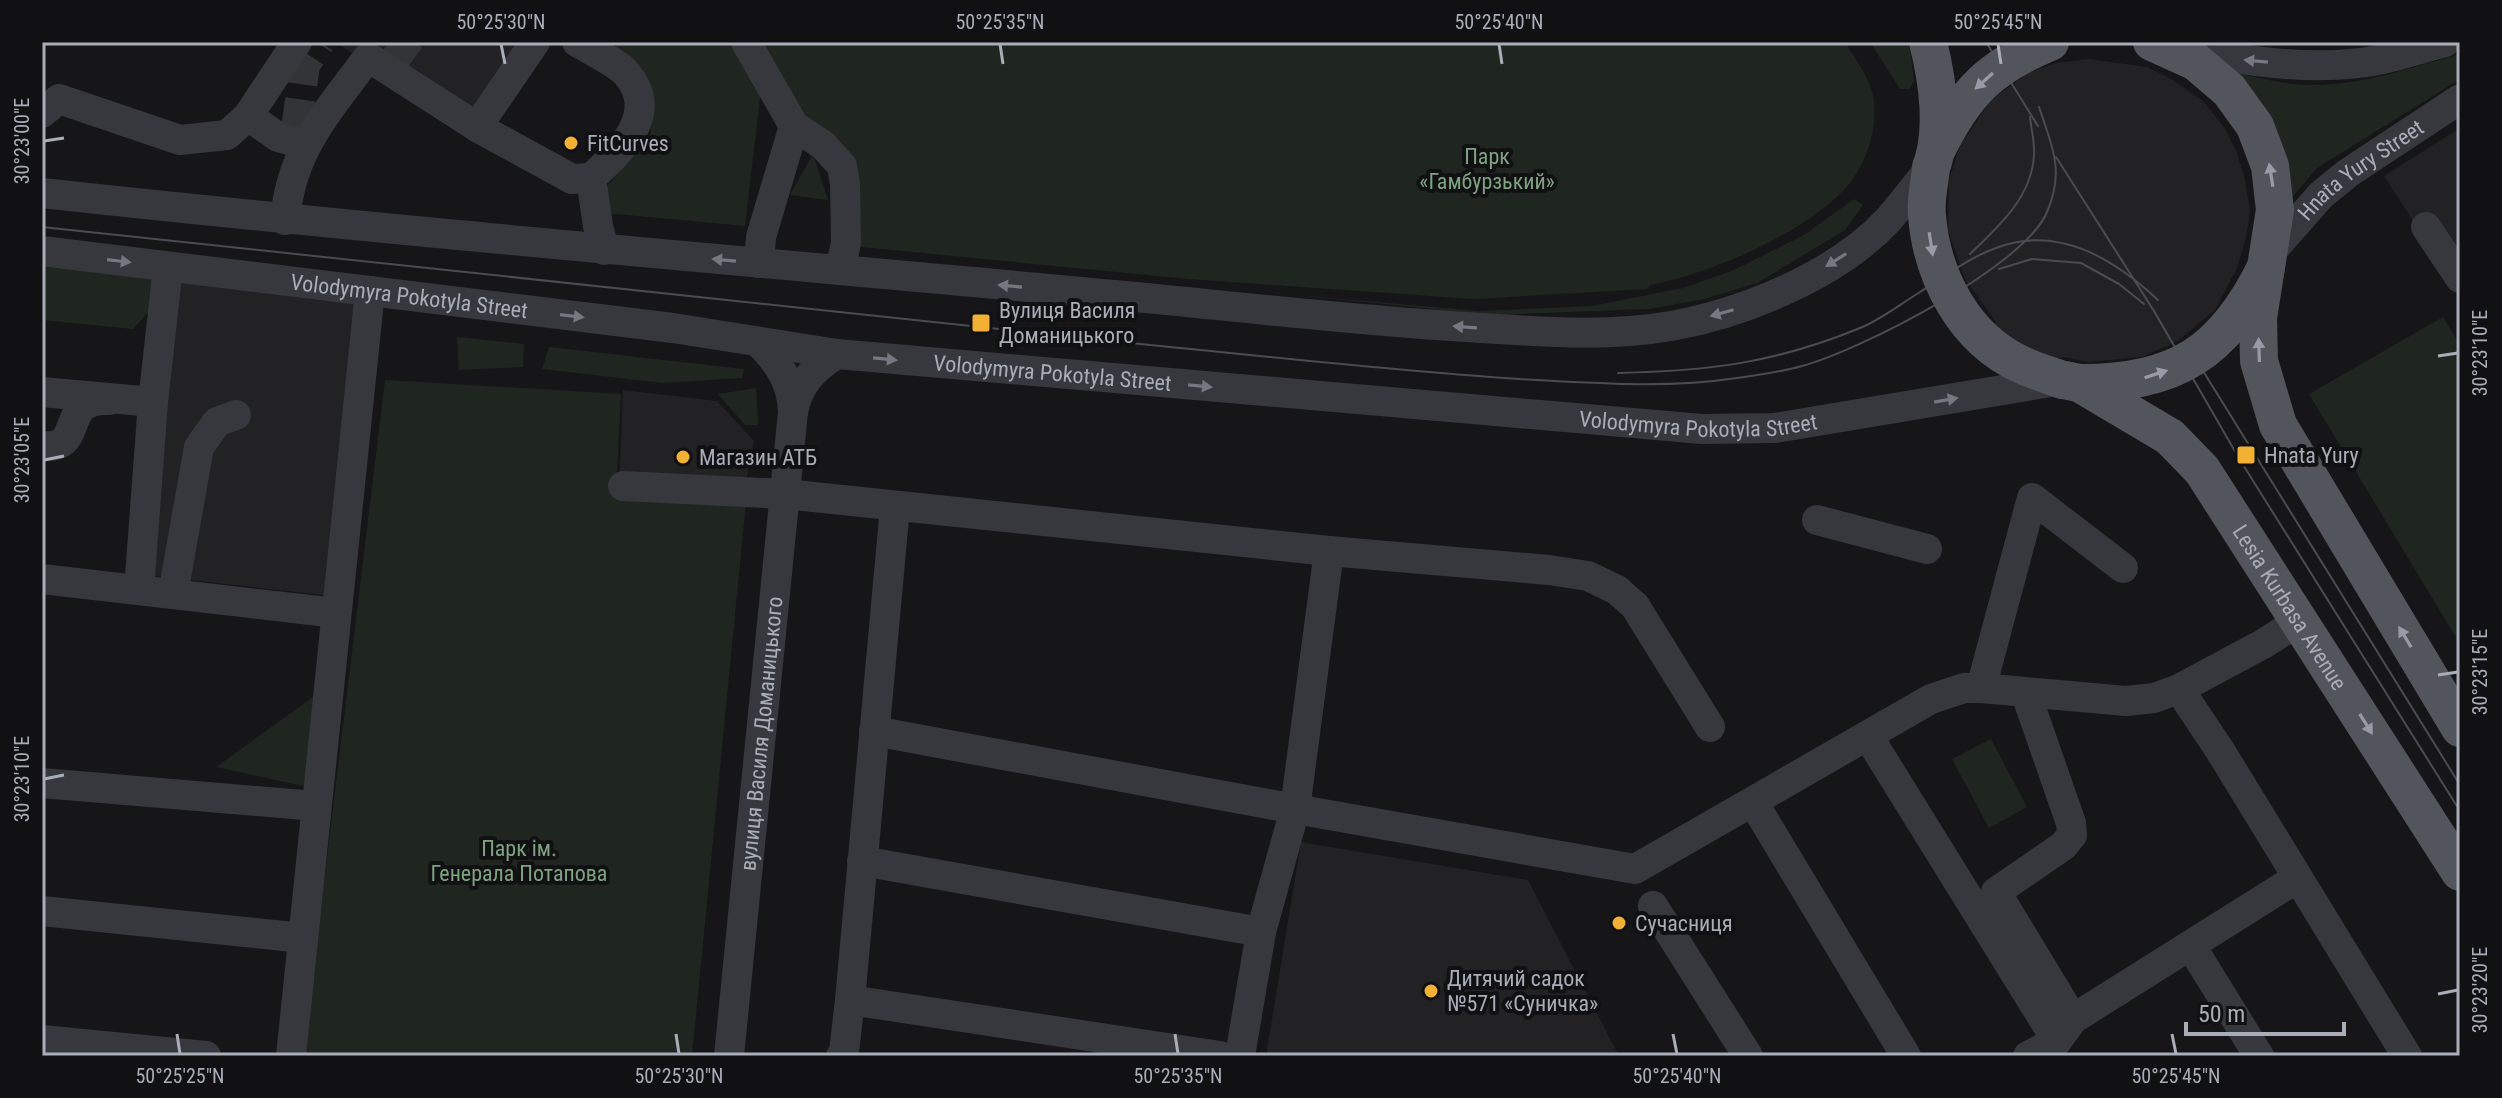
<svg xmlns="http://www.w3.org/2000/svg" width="2502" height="1098" font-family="'Roboto Condensed',sans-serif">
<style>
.built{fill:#222225}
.green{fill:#1e261f}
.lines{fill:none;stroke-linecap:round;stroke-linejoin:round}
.minor-tunnel{stroke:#333438;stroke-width:30;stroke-dasharray:30 15;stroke-linecap:butt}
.minor{stroke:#37383d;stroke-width:30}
.major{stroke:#53555c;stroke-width:38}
.tram{stroke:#4a4c52;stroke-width:2}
.major-bridge{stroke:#53555c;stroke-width:38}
.oneway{fill:#757881}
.oneway2{fill:#979ba6}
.ticks{fill:none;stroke:#a8adb8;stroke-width:3}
.poi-dot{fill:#f2b134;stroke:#111113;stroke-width:3}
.labels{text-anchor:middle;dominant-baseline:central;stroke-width:8;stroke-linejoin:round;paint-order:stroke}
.poi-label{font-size:22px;fill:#a8adb8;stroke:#111113;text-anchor:start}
.park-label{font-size:22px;fill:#7fa381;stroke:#111113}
.street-label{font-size:22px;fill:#a8adb8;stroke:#111113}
.neatline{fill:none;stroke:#a8adb8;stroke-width:3}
.ticks-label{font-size:20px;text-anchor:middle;fill:#a8adb8}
</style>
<rect width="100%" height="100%" fill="#161618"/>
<g class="built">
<polygon points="336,42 540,42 475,141"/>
<polygon points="2089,59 2147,67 2168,77 2203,101 2226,130 2237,153 2245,180 2250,211 2246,238 2237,268 2215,310 2178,341 2142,357 2087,362 2065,357 2042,362 1991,325 1996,322 1965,279 1948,230 1949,180 1960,146 1991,100 2028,73 2056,63"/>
<polygon points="2460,128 2460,287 2457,289 2384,176"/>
<polygon points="160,268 381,297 348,598 130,573"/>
<polygon points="623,390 717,401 754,441 742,500 619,488"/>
<polygon points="1301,842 1528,880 1619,1056 1266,1056"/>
</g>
<g class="green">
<polygon points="618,42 739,42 762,81 745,226 605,213 602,192 650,136 653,112 613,52"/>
<path d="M755 42H1845C1856 61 1872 80 1874 102 1877 129 1867 161 1850 183 1811 231 1710 274 1650 285L1647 289 1473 299 1188 279 861 247 849 183 798 113Z"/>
<polygon points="1870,42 1909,42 1914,81 1909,89 1900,89"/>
<path d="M2460 54V79L2317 168 2289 201 2233 72C2260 78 2286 85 2314 85 2363 85 2413 67 2460 54Z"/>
<polygon points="813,154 828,200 790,195"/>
<polygon points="1854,199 1863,205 1845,230 1757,283 1704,299 1649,309 1492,315 1286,294 1478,311 1592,306 1683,288 1734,270 1804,235"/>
<polygon points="42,254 156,269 152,308 133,329 42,320"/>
<polygon points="2443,317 2460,345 2460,644 2309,394"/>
<polygon points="457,337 524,344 523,367 459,370"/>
<polygon points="549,347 744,369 742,378 663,383 542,369"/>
<polygon points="385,380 621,394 616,490 746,502 692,1056 303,1056"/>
<polygon points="756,388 758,425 745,425 718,394"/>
<polygon points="313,697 308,787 216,767"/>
<polygon points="1991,739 2027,807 1989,828 1952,759"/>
</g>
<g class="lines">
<g class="minor-tunnel">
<polyline points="389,42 416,62"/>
<polyline points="296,129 305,65 320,42"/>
</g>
<g class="minor">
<path d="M577 42C590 50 616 62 626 73 661 113 621 151 591 178"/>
<polyline points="746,42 794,126 823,145 842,166 845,184 846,243 840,270"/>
<path d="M2179 48C2240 60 2304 71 2367 62 2394 58 2419 49 2445 42"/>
<polyline points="42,113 59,99 180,140 227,135 248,116 297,42"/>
<polyline points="248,116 278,137 304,144"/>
<polyline points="477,127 535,42"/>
<path d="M42 193C399 232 757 262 1115 295 1232 306 1349 320 1466 327 1535 331 1602 338 1671 326 1744 313 1837 275 1888 220 1903 203 1917 184 1931 167"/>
<path d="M285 220C291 149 328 112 368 57L477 127 572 179 591 178 598 226 604 250"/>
<polyline points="2426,227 2460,278"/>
<path id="s1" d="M42 251 673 328 837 354 1702 429 1775 428 2062 380"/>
<path id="s2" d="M2270 253 2321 195 2348 173 2460 99"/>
<polyline points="759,263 761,237 794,126"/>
<path d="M758 342C779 363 792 382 793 412"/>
<polyline points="42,392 153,402"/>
<path d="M42 446C88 450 56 398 109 400"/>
<polyline points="623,486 785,494 1329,551 1549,570 1588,576 1617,590 1635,606 1710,727"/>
<polyline points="1817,520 1927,549"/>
<polyline points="1329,551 1295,809 1635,869 1931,699 1964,688 1981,688 2126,701 2154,698 2179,689 2263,644 2301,620"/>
<polyline points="42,579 336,613"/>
<polyline points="139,590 153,402 168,267"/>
<polyline points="173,594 199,447 217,422 236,415"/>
<polyline points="1981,688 2032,498 2123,568"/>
<polyline points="2179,689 2221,752 2407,1056"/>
<polyline points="2026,694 2071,823 2072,835 2063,846 1996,892 2073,1019"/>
<polyline points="874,731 1295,809 1261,932 1240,1056"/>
<polyline points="1868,736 2057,1041"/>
<polyline points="42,783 316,806"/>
<polyline points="1753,802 1906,1056"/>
<polyline points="862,861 1261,932"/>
<polyline points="1653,906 1748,1056"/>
<polyline points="42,911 303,938"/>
<polyline points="2191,946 2259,1056"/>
<polyline points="850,1000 1220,1056"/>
<polyline points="42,1040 206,1056"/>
<polyline points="291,1056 370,291"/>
<path id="s3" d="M729 1056 793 412C798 385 813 368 837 354"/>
<polyline points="841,1056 844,1052 850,1000 895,507"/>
<polyline points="2028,1056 2057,1041 2073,1019 2297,878"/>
</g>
<g class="major">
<path d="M1928 42C1937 78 1944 125 1933 162"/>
<polyline points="2152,42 2196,62 2229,90 2255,126 2270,166 2275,210 2258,318 2259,361 2278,425 2460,728"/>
<path id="s4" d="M2064 380 2079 383 2170 437 2202 470 2460 872"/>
</g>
<g class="tram">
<polyline points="1986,42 2038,126"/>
<polyline points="2056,157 2154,311 2240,460 2460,811"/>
<path d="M42 227C411 267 780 308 1150 345 1273 357 1396 371 1519 379 1592 383 1665 389 1737 378 1759 375 1781 372 1802 366 1859 351 2025 266 2047 212 2065 171 2052 146 2039 107"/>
<path d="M1970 254C1999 226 2032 197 2034 155 2035 142 2031 129 2030 117"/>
<polyline points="1999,269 2032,259 2081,263 2119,284 2144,304"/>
<polyline points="2190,350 2460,785"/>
<path d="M1618 373C1709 371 1775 363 1860 328 1880 320 1899 305 1917 294 1942 278 1968 258 1996 248 2058 224 2114 259 2158 300"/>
</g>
<g class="major-bridge">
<path d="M1937 149C1966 91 1990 67 2050 42"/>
<path d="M1931 167C1930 182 1925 200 1927 216 1932 276 1964 339 2022 365 2035 371 2049 375 2062 380"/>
<path d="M2079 383C2175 384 2224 353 2266 267"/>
</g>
</g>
<defs><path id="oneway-solid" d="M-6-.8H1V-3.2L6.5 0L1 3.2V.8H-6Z" transform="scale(2)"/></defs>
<g class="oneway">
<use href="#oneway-solid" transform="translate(2256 61) rotate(-175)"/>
<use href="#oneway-solid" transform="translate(724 260) rotate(-175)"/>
<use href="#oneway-solid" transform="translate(1836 260) rotate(148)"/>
<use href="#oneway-solid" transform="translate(119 261) rotate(7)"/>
<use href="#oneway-solid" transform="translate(1010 286) rotate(-175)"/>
<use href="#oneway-solid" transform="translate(1722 313) rotate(164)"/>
<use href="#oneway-solid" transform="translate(572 316) rotate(7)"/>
<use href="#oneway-solid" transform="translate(1465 327) rotate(-176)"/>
<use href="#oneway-solid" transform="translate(885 359) rotate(5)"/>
<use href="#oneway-solid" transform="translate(1200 386) rotate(5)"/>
<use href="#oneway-solid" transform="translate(1946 400) rotate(-10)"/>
</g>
<g class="oneway2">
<use href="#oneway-solid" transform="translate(1984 81) rotate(138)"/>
<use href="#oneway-solid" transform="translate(2271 175) rotate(-99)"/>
<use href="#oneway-solid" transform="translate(1931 244) rotate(81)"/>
<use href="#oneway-solid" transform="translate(2259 350) rotate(-92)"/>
<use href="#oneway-solid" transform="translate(2156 374) rotate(-18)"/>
<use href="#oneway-solid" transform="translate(2405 637) rotate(-121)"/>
<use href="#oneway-solid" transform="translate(2366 724) rotate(58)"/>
</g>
<path class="ticks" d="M501 44 505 64M1000 44 1003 64M1499 44 1502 64M1998 44 2001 64M44 141 64 138M2438 356 2458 353M44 460 64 456M2438 675 2458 672M44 779 64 775M2438 994 2458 990M177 1034 180 1054M676 1034 679 1054M1175 1034 1178 1054M1673 1034 1677 1054M2172 1034 2176 1054"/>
<g class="poi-dot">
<circle cx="571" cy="143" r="8"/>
<rect x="971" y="313" width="20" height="20" rx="4"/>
<rect x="2236" y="445" width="20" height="20" rx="4"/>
<circle cx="683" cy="457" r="8"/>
<circle cx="1619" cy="923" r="8"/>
<circle cx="1431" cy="991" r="8"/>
</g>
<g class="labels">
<g class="poi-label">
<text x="587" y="143">FitCurves</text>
<text x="999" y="310">Вулиця Василя<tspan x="999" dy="25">Доманицького</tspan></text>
<text x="2264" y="455">Hnata Yury</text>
<text x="699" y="457">Магазин АТБ</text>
<text x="1635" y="923">Сучасниця</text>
<text x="1447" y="978">Дитячий садок<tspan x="1447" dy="25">№571 «Суничка»</tspan></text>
</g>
<g class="park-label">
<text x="1487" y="156">Парк<tspan x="1487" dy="25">«Гамбурзький»</tspan></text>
<text x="519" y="848">Парк ім.<tspan x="519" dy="25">Генерала Потапова</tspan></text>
</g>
<g class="street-label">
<text stroke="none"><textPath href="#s2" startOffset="124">Hnata Yury Street</textPath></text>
<text stroke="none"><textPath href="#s1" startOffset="370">Volodymyra Pokotyla Street</textPath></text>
<text stroke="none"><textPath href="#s1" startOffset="1018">Volodymyra Pokotyla Street</textPath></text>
<text stroke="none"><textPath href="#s1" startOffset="1666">Volodymyra Pokotyla Street</textPath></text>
<text stroke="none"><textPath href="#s4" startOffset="330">Lesia Kurbasa Avenue</textPath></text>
<text stroke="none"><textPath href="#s3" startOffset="324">вулиця Василя Доманицького</textPath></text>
</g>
</g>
<rect width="2502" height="1098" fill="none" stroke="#111113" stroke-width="88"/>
<path d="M2186 1022v12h158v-12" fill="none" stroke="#a8adb8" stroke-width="4"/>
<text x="2198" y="1022" font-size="24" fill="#a8adb8" stroke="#111113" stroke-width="6" paint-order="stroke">50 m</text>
<rect x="44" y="44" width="2414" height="1010" class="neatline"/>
<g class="ticks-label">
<text x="501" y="29">50°25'30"N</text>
<text x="1000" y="29">50°25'35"N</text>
<text x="1499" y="29">50°25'40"N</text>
<text x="1998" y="29">50°25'45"N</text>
<text transform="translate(22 141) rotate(-90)" y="7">30°23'00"E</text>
<text transform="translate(2480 353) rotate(-90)" y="7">30°23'10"E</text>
<text transform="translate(22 460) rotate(-90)" y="7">30°23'05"E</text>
<text transform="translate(2480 672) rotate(-90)" y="7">30°23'15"E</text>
<text transform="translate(22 779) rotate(-90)" y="7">30°23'10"E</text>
<text transform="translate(2480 990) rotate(-90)" y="7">30°23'20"E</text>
<text x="180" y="1083">50°25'25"N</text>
<text x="679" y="1083">50°25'30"N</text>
<text x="1178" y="1083">50°25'35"N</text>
<text x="1677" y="1083">50°25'40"N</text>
<text x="2176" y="1083">50°25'45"N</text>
</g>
</svg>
